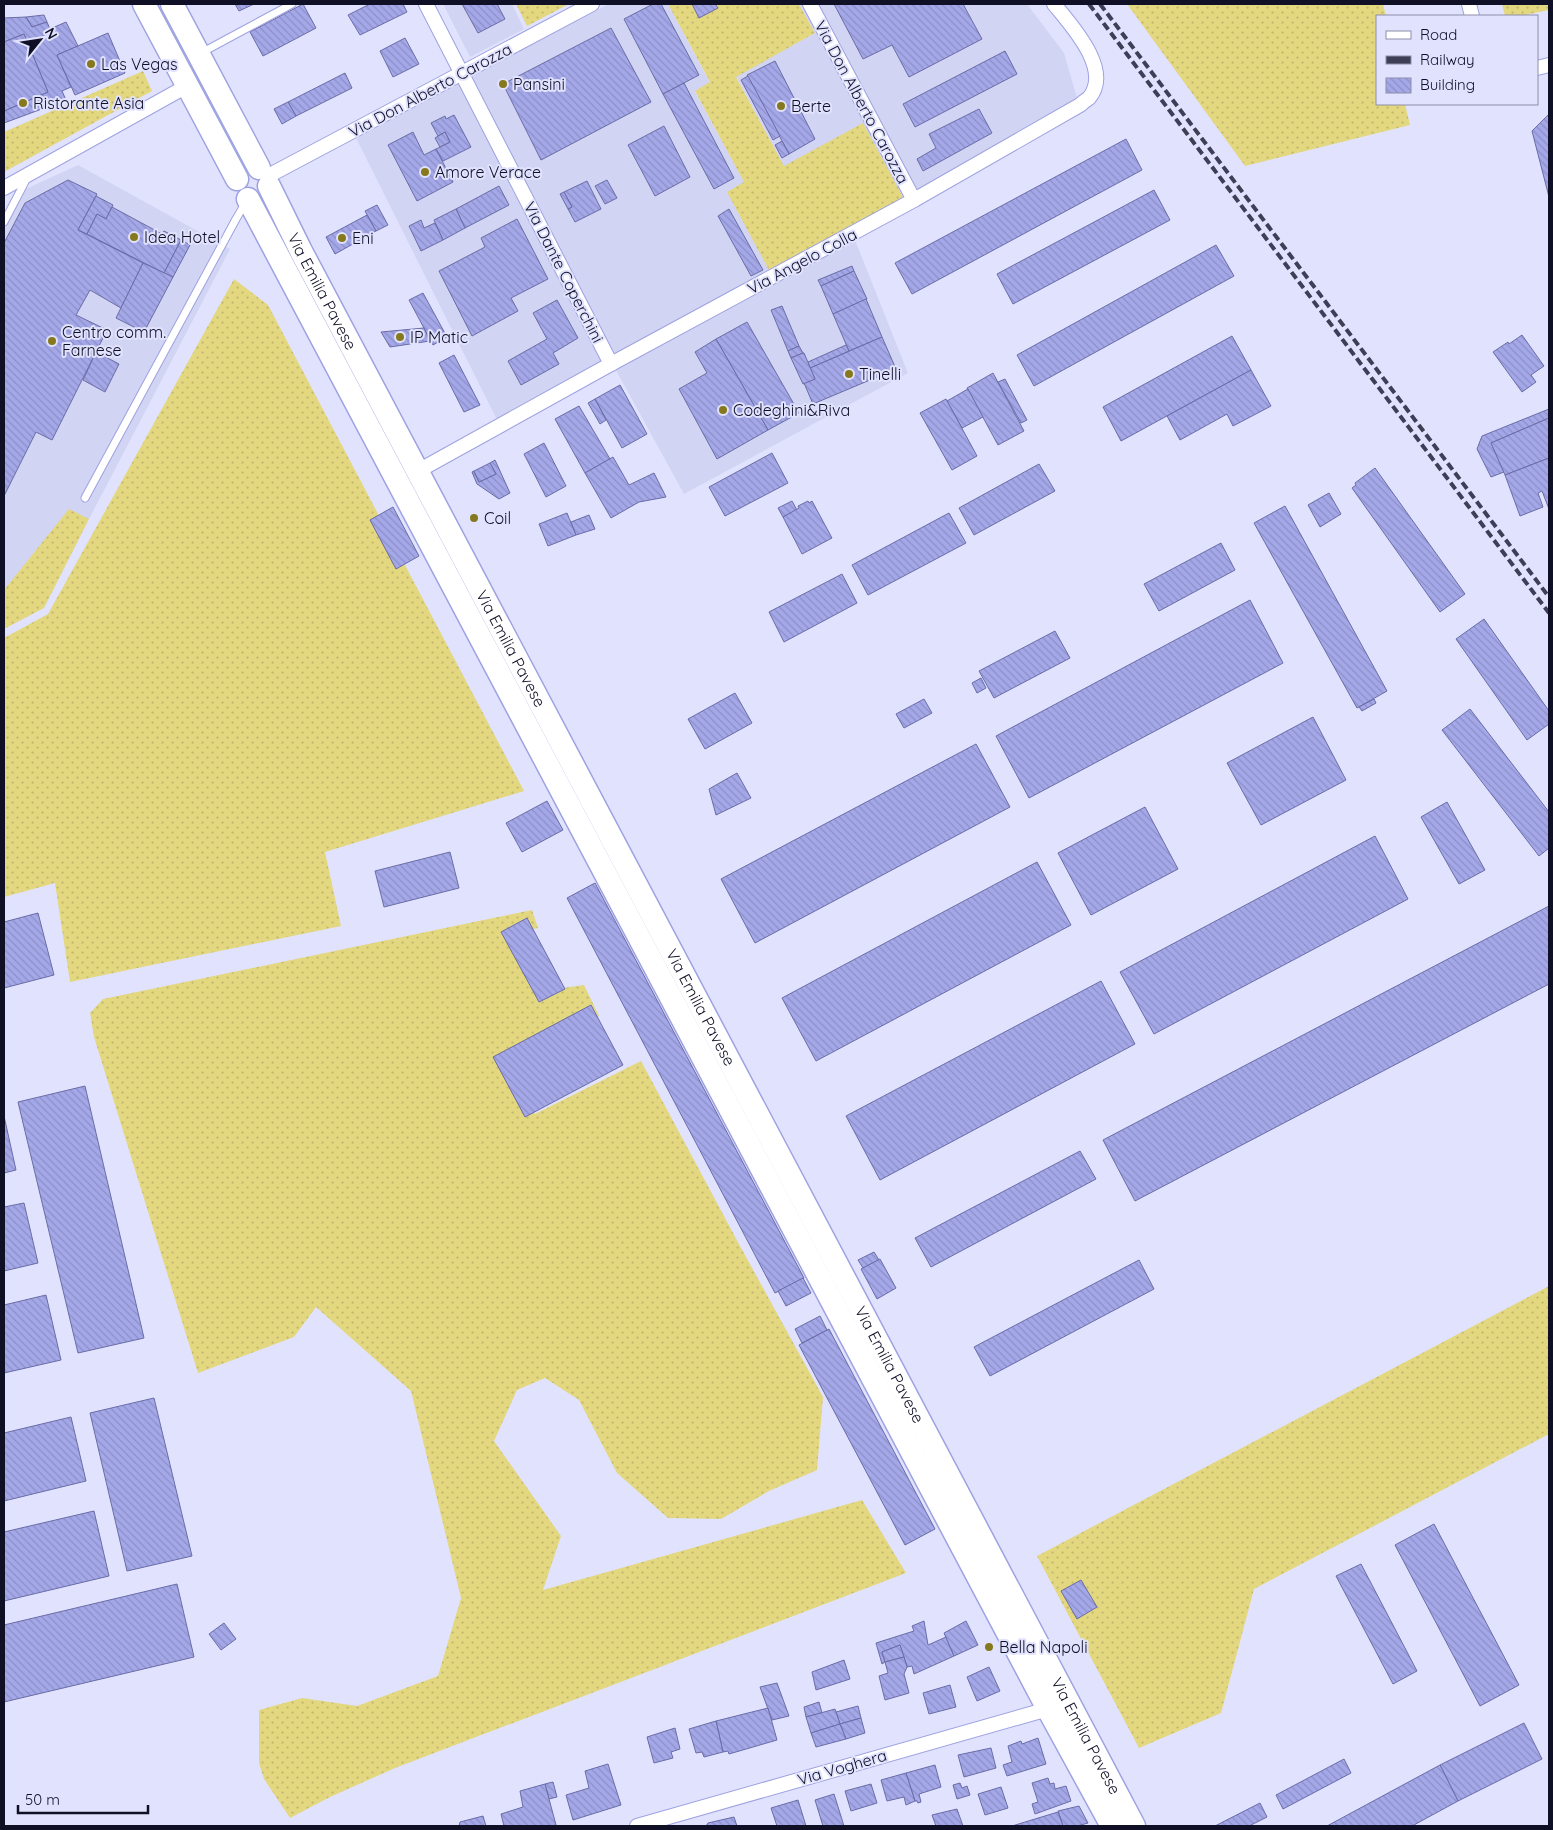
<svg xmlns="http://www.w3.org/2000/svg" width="1553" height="1830" font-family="Quicksand,sans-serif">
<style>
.built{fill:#d1d4f2}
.grass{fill:url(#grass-dots)}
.building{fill:url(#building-back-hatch);stroke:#6a6ca7}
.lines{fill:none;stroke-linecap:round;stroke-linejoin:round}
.lane-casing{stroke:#9ea2e1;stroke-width:9}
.street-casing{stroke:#9ea2e1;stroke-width:16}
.primary-casing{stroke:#9ea2e1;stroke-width:25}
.lane{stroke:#fff;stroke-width:7}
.street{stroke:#fff;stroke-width:14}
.primary{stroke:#fff;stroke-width:22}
.rail{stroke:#3e3e56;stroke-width:4;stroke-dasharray:8 4;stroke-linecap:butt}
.poi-dot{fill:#85781d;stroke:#e1e3fe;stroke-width:2}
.labels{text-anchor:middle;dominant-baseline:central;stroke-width:4;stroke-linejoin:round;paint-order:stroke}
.poi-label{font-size:16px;fill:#0f0f26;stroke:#e1e3fe;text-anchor:start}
.street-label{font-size:16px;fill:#0f0f26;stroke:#e1e3fe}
</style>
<defs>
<pattern id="grass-dots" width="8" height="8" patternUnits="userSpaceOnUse" patternTransform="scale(1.25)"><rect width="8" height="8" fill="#e3d77f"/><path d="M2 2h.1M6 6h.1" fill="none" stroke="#c2b76e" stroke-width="1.8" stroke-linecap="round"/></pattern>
<pattern id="building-back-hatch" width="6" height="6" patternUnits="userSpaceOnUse" patternTransform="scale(1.25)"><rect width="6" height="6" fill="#a4a8e8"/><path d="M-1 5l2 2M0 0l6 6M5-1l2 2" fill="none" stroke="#8c8fc7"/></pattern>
</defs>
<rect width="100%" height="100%" fill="#e1e3fe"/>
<g class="built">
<polygon points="443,4 512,4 524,29 470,57"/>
<polygon points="609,4 668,4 710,83 695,92 745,183 727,193 849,229 857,245 908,373 684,494 612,363 499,424 353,132"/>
<polygon points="803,4 1027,4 1064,53 1077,98 904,199 784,166 736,76 815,33 800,5"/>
<polygon points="78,165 230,249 89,519 69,510 4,590 4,218 17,193"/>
</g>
<g class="grass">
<polygon points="516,4 569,4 527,26"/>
<polygon points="668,4 799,4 815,33 736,77 784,166 863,123 904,199 770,272 727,192 744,182 695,91 710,82"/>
<polygon points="1127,4 1383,4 1386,16 1377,16 1377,104 1405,104 1410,125 1245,166"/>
<polygon points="1502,4 1549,4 1549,10 1521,16 1505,16"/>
<polygon points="143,71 152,91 4,172 4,132"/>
<polygon points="234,279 268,305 524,791 325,852 341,926 70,982 55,883 4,897 4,638 48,614"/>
<polygon points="69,509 89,519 44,608 4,629 4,590"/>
<polygon points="532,910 538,928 511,935 549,990 584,985 599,1016 507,1070 535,1114 641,1061 740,1246 823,1397 817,1470 769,1491 721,1519 668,1518 617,1473 579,1400 545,1378 517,1390 494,1441 561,1536 543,1590 862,1500 906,1573 395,1768 330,1797 290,1818 264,1779 259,1763 259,1710 302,1698 357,1706 438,1676 461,1598 411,1391 316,1307 294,1337 198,1373 94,1037 90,1013 103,999"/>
<polygon points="1549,1286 1549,1434 1254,1589 1221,1713 1139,1748 1037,1556"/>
</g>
<g class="building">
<polygon points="235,4 254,4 239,11"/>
<polygon points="303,4 316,28 263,56 250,32"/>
<polygon points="370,4 403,4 407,12 360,35 348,15"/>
<polygon points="462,4 497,4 505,19 478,33"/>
<polygon points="653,4 661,4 699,75 663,94 624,19"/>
<polygon points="692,4 715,4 718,8 699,18"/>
<polygon points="834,4 963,4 982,39 909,77 892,45 863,59"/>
<polygon points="44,15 47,22 32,27 26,17"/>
<polygon points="26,17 32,27 47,22 50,29 66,22 78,46 57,55 71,87 62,91 66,100 4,123 4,111 48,92 24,34 4,42 4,18"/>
<polygon points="611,28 651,102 541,160 503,84"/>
<polygon points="108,33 125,73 75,95 57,55"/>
<polygon points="24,34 48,92 4,111 4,42"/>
<polygon points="405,38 419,64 393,77 380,51"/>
<polygon points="1005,51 1017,74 915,127 903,104"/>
<polygon points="775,61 815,139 789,154 747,75"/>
<polygon points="345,73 352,88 296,116 288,102"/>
<polygon points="748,76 780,136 773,140 741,80"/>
<polygon points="684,83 734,178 714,189 663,94"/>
<polygon points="288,102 296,116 282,124 274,109"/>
<polygon points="979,109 992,133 923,171 917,159 936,148 929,134"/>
<polygon points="1549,114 1549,197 1532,131"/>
<polygon points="454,115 471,147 443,161 436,149 450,142 445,132 438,136 431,123 445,116 446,119"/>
<polygon points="664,126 690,177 655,196 628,145"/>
<polygon points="413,132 424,155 436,149 453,182 417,201 388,145"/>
<polygon points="445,132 450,142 440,147 435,138"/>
<polygon points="1126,139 1142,170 912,294 895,263"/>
<polygon points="782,141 789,154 782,158 775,145"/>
<polygon points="68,180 97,194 78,230 143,263 121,308 90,290 76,315 107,330 52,440 36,432 4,496 4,243 25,203"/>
<polygon points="607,180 617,198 605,204 595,186"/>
<polygon points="587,181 601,209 575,222 568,209 572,207 564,192"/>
<polygon points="499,186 509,205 465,228 456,209"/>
<polygon points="1154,190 1170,220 1013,304 997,274"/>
<polygon points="564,192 572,207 568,209 560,194"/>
<polygon points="96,196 113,205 106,219 97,214 87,234 78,230"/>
<polygon points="377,205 388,225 376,231 365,211"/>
<polygon points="112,207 162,234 164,231 181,240 164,273 87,234 97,214 106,219"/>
<polygon points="456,209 465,228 443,240 434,220"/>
<polygon points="729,209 763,270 751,276 718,216"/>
<polygon points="367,215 376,231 335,254 326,237"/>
<polygon points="517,219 548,279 511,298 518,311 472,336 439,271 485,247 481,238"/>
<polygon points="421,220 424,228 435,223 443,240 421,251 409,226"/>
<polygon points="181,240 190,245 173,277 164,273"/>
<polygon points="1216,245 1234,276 1034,386 1017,355"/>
<polygon points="143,263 173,277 144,332 116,318"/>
<polygon points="852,266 854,271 821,286 818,280"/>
<polygon points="854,271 867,299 833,314 821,286"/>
<polygon points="423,293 447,337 433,345 409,300"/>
<polygon points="866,299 882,337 849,351 833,314"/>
<polygon points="557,300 578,338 553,353 559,364 521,385 508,361 547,339 533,313"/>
<polygon points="782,306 799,346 788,351 771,310"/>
<polygon points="747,322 799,413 768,430 716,339"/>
<polygon points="424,328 430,341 390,347 381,332"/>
<polygon points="1522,335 1544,366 1531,375 1536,382 1522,392 1493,352 1508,342 1509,344"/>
<polygon points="1232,336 1251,370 1121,441 1103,407"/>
<polygon points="882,337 896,369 813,404 804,383 815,379 810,368"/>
<polygon points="716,339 768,430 717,459 679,389 707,373 695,352"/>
<polygon points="846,345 849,351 810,368 808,362"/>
<polygon points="799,346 803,353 791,358 788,351"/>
<polygon points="96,352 119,364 105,392 83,380"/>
<polygon points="803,353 804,353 815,379 803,384 791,358"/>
<polygon points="454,355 480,405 464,412 439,363"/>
<polygon points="1251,370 1271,406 1233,426 1227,414 1180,440 1167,416"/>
<polygon points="993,373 1024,431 998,445 967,388"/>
<polygon points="1005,379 1027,420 1021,423 998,382"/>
<polygon points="620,385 647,434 622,448 595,399"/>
<polygon points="968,389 983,417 962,428 947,401"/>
<polygon points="595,399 606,420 600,424 588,403"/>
<polygon points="946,399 977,456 952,470 920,413"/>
<polygon points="579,406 610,459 585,473 555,419"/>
<polygon points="1549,409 1549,418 1491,443 1504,472 1491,477 1477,449 1482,436"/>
<polygon points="1549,418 1549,458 1505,475 1491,443"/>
<polygon points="544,443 566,486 546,497 524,454"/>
<polygon points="772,453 788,483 725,516 709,487"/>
<polygon points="613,457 629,485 654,473 666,497 639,502 611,518 585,473"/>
<polygon points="1549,458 1549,509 1542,491 1538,493 1543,507 1520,516 1505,475"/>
<polygon points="495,460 510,493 499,499 477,484 472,472 474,471 479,482 496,474 490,463"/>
<polygon points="490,463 496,474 479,482 474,471"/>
<polygon points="1039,464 1055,491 974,535 959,508"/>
<polygon points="1375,468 1465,594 1440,612 1352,488 1356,485 1355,483"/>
<polygon points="1329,493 1341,514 1320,527 1308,505"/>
<polygon points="792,501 797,510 783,517 778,508"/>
<polygon points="808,501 809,503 812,501 832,538 802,554 783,517 799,508 798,506"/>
<polygon points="1285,506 1387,691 1357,708 1254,523"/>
<polygon points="393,507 419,556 396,569 370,520"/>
<polygon points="567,513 576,535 548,546 539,524"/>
<polygon points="949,513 966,543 868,595 852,565"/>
<polygon points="589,515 595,529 576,535 571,522"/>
<polygon points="1221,543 1235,570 1159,611 1144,584"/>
<polygon points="842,574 857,603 784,642 769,612"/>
<polygon points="1250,600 1283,663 1029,798 996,736"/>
<polygon points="1484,619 1549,711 1549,724 1527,740 1456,639"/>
<polygon points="1055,631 1070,658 994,698 979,671"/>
<polygon points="981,678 986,688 977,693 972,683"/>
<polygon points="735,693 752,723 705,749 688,719"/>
<polygon points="924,699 932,713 904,728 896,714"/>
<polygon points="1374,699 1376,703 1362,711 1359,707"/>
<polygon points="1470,709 1549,812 1549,848 1539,856 1442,730"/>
<polygon points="1313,717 1346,780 1261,825 1227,763"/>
<polygon points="976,744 1010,807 755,943 721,879"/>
<polygon points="737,773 751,798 716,815 709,789"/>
<polygon points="547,801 563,830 522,852 506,823"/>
<polygon points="1447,802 1485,870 1459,884 1421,817"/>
<polygon points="1145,807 1178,869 1091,915 1058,853"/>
<polygon points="1375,836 1408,899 1154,1034 1120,972"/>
<polygon points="450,852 459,888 384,907 375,871"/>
<polygon points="1037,862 1071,925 816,1061 782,998"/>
<polygon points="595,883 804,1278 775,1293 567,898"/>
<polygon points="1549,906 1549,984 1135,1201 1103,1140"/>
<polygon points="38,913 54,975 4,988 4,922"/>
<polygon points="527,918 565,989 539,1002 501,932"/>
<polygon points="1101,981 1135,1044 880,1180 846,1116"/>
<polygon points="591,1005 623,1065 525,1117 493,1057"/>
<polygon points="85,1086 144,1338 78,1353 18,1102"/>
<polygon points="4,1116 16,1170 4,1173"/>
<polygon points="1080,1151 1096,1179 931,1267 915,1238"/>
<polygon points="24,1203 38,1263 4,1271 4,1207"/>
<polygon points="874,1252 879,1260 863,1268 858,1260"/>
<polygon points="880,1259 896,1288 877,1299 861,1269"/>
<polygon points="1139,1260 1154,1289 990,1376 974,1347"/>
<polygon points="803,1278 811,1293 786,1306 778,1291"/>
<polygon points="46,1295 61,1360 4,1373 4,1305"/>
<polygon points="820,1316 827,1330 802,1343 795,1329"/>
<polygon points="829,1329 935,1529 905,1545 799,1345"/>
<polygon points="154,1398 192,1556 127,1571 90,1413"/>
<polygon points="71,1417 86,1481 4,1501 4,1433"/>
<polygon points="94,1511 109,1576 4,1601 4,1532"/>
<polygon points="1434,1524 1519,1685 1480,1706 1395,1545"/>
<polygon points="1361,1564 1417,1671 1393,1684 1336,1576"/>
<polygon points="1081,1580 1097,1607 1077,1619 1061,1591"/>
<polygon points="177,1584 194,1657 4,1702 4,1625"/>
<polygon points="924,1621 928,1645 946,1637 954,1656 914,1674 912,1666 907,1667 900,1645 882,1652 885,1662 882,1664 876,1643 914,1631 912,1626"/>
<polygon points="966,1621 978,1645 954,1656 944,1633"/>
<polygon points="224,1623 236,1639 221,1650 209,1634"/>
<polygon points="900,1645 904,1657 885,1662 882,1652"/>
<polygon points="904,1657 907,1667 904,1674 909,1693 885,1700 879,1676 888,1673 885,1662"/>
<polygon points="844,1660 850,1679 816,1690 812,1672"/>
<polygon points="989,1667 1000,1691 977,1701 967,1677"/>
<polygon points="777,1683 789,1716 772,1720 760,1687"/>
<polygon points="950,1685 956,1707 929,1714 923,1693"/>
<polygon points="819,1702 822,1713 806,1717 804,1707"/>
<polygon points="858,1706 861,1718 840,1724 836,1712"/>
<polygon points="768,1708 777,1740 729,1754 728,1751 723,1752 716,1721"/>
<polygon points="835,1709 840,1724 811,1733 806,1717"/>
<polygon points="861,1718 865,1733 846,1739 840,1724"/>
<polygon points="716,1721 723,1752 704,1757 702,1752 696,1753 689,1729"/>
<polygon points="1524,1723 1542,1759 1458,1801 1440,1765"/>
<polygon points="840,1724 846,1739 816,1747 811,1733"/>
<polygon points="675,1728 680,1749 671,1752 673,1758 654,1763 647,1737"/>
<polygon points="1038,1738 1046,1764 1007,1776 1003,1765 1012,1762 1008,1746 1021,1741 1022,1744"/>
<polygon points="991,1748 996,1768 964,1777 958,1755"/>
<polygon points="1344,1759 1351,1773 1283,1809 1276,1795"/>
<polygon points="608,1764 621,1805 573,1820 566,1795 589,1788 585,1771"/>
<polygon points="935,1765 941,1787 919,1794 921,1802 918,1803 917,1801 915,1801 906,1773"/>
<polygon points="1440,1765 1458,1801 1412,1826 1327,1826"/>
<polygon points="906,1773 915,1801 906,1805 904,1797 887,1801 881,1780"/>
<polygon points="1048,1778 1050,1784 1054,1783 1055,1789 1066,1786 1071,1801 1035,1814 1032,1804 1038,1802 1032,1783"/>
<polygon points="553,1782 557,1797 549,1799 545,1784"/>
<polygon points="960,1783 962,1788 967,1786 970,1795 957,1799 953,1785"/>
<polygon points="545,1784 556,1825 551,1826 504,1826 501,1814 523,1807 520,1791"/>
<polygon points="871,1784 877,1803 851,1811 845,1791"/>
<polygon points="1001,1787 1008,1808 985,1815 978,1794"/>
<polygon points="834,1794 844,1826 823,1826 815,1800"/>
<polygon points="798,1800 806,1826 777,1826 771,1808"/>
<polygon points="1260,1803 1267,1817 1249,1826 1215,1826"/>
<polygon points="1079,1806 1088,1823 1077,1826 1063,1826 1058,1811"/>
<polygon points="957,1809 963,1826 936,1826 932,1815"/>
<polygon points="1058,1812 1063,1826 1012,1826"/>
<polygon points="483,1816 486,1826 459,1826 460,1822"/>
<polygon points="734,1817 737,1826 706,1826 708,1823"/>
</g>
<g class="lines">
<defs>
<g id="lane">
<polyline points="201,53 292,4"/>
<polyline points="4,222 27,178"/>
<polyline points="85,498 236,219 246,202"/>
</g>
<g id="street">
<polyline points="426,4 611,364"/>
<polyline points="810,4 914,200"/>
<polyline points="1469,4 1472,16"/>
<polyline points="1537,68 1549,65"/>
<polyline points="268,176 592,4"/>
<polyline points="4,188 187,86"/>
<path d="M418 471 611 364 914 200 1080 105C1082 103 1086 100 1089 98 1113 70 1071 25 1054 4"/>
<polyline points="637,1826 1048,1709"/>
</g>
<g id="primary">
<polyline points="144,4 237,179"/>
<polyline points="172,4 259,168"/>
<path id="s1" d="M269 186 301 251 1134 1826"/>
<polyline points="248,199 1048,1709 1112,1826"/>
</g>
</defs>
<use href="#lane" class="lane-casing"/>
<use href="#street" class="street-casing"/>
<use href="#primary" class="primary-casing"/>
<use href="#lane" class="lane"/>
<use href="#street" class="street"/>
<use href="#primary" class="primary"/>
<g class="rail">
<polyline points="1089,4 1549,613"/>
<polyline points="1100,4 1549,597"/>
</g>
</g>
<g class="poi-dot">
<circle cx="91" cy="64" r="5"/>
<circle cx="503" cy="84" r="5"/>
<circle cx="23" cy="103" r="5"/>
<circle cx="781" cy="106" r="5"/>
<circle cx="425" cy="172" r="5"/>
<circle cx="134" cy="237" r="5"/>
<circle cx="342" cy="238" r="5"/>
<circle cx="400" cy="337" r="5"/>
<circle cx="52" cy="341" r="5"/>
<circle cx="849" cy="374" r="5"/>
<circle cx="723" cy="410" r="5"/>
<circle cx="474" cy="518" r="5"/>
<circle cx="989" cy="1647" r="5"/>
</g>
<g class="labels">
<g class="poi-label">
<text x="101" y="64">Las Vegas</text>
<text x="513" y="84">Pansini</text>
<text x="33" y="103">Ristorante Asia</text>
<text x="791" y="106">Berte</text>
<text x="435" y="172">Amore Verace</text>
<text x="144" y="237">Idea Hotel</text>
<text x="352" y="238">Eni</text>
<text x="62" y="332">Centro comm.<tspan x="62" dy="18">Farnese</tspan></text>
<text x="410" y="337">IP Matic</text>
<text x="859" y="374">Tinelli</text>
<text x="733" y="410">Codeghini&amp;Riva</text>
<text x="484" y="518">Coil</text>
<text x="999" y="1647">Bella Napoli</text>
</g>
<g class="street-label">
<text transform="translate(430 90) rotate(-28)">Via Don Alberto Carozza</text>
<text transform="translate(862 102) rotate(62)">Via Don Alberto Carozza</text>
<text transform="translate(802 261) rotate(-28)">Via Angelo Colla</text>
<text transform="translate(564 272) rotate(63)">Via Dante Coperchini</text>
<text stroke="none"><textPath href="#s1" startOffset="118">Via Emilia Pavese</textPath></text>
<text stroke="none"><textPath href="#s1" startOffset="522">Via Emilia Pavese</textPath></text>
<text stroke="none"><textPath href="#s1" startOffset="928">Via Emilia Pavese</textPath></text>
<text stroke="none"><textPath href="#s1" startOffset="1332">Via Emilia Pavese</textPath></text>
<text stroke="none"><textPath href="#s1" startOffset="1752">Via Emilia Pavese</textPath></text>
<text transform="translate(842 1767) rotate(-16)">Via Voghera</text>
</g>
</g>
<rect width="1553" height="1830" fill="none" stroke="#0f0f26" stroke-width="10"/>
<rect x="1376" y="15" width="162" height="90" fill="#e1e3fe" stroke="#8d8ea8"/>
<rect x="1386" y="31" width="25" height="8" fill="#ffffff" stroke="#8d8ea8"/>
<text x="1420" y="40" font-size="15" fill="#0f0f26">Road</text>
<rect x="1386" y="56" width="25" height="8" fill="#3e3e56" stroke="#8d8ea8"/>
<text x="1420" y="65" font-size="15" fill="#0f0f26">Railway</text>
<rect x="1386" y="78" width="25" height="15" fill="url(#building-back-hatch)" stroke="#8d8ea8"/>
<text x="1420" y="90" font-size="15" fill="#0f0f26">Building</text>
<g transform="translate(40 40) rotate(60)" stroke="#e1e3fe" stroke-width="4" paint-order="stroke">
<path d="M0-4L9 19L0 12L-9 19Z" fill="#0f0f26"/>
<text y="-8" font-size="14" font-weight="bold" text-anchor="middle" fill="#0f0f26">N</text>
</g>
<path d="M18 1805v8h130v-8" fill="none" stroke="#0f0f26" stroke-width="2.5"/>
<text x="25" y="1805" font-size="15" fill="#0f0f26" stroke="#e1e3fe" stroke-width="4" paint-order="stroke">50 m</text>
</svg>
